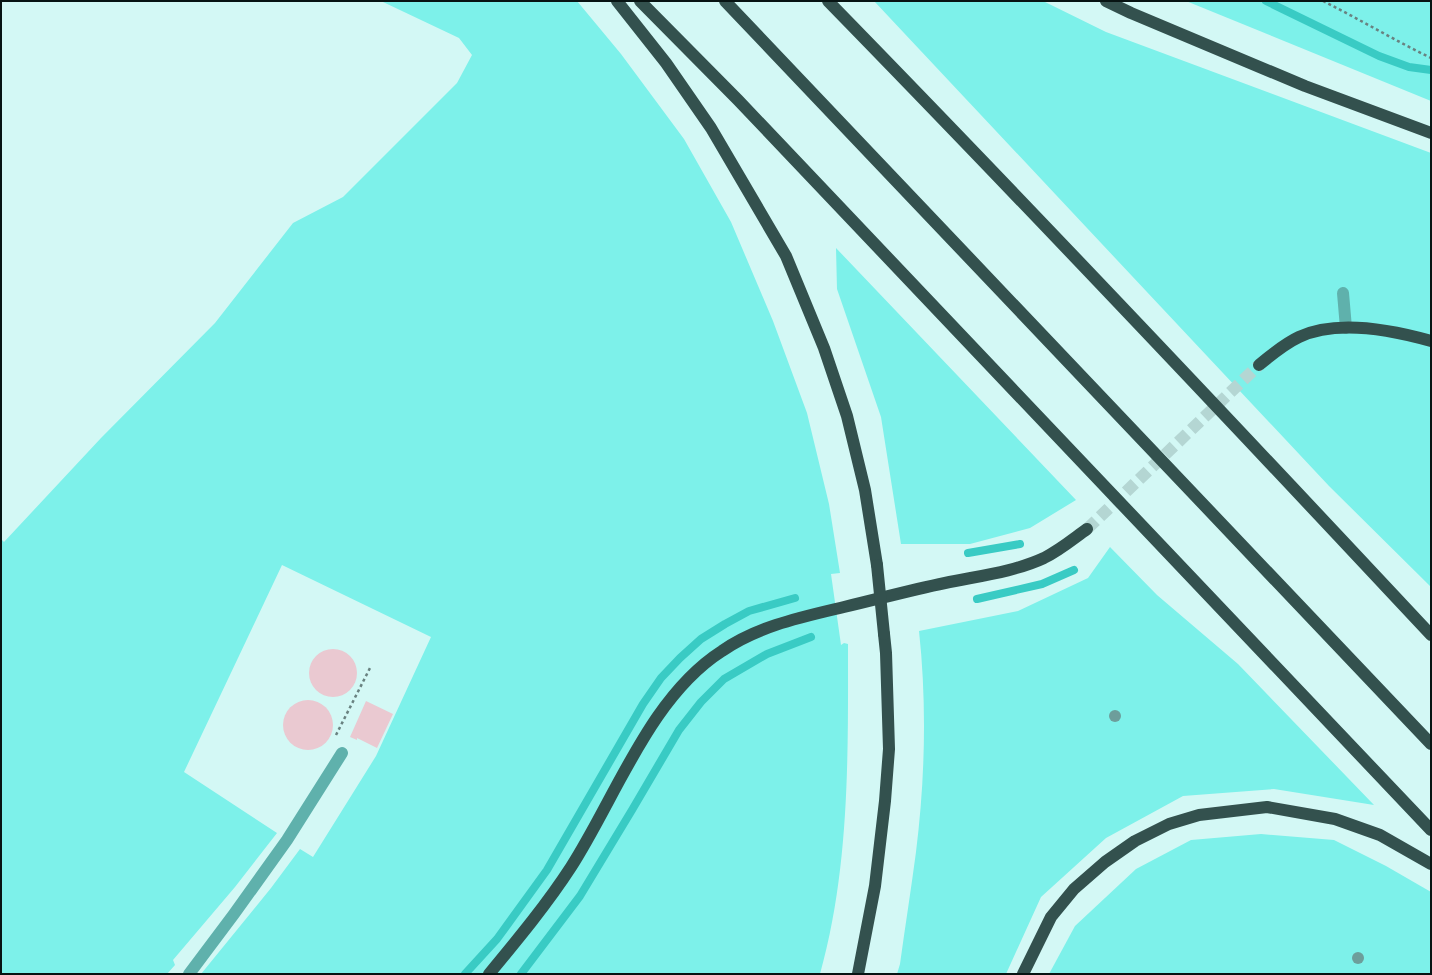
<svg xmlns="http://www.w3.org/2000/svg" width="1432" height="975" font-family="Raleway,sans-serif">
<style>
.green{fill:#7df1ea}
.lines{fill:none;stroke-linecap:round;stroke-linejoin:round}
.stream{stroke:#39cbc4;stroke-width:8}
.building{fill:#eac9d1}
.highway-tunnel{stroke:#b4d6d3;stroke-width:12;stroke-dasharray:12 6;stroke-linecap:butt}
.path{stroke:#698280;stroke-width:2.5;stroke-dasharray:3 3;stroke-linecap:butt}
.minor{stroke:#5fb1ac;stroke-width:12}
.highway{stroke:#33514e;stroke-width:12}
.highway-bridge{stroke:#33514e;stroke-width:12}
.tree{fill:#6d9e9b}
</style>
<rect width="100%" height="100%" fill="#d3f8f5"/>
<g class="green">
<path d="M377 1H577L621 54 684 139 731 222 773 321 807 413 829 504 840 573 831 574 841 645 844 643 848 644C848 754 850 867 820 974H201L271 888 300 849 313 857 376 756 431 637 282 565 184 772 277 833 235 887 173 960 175 965 167 974H1V539L4 542 101 438 215 323 293 223 343 197 457 83 472 55 459 38 383 2Z"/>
<polygon points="874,1 1043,1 1106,32 1431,153 1431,587 1329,486"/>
<polygon points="1186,1 1431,1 1431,101"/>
<polygon points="836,248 1076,500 1030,528 970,544 901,544 881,417 837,289"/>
<path d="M1110 547 1157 595 1238 664 1374 805 1274 789 1183 796 1106 838 1041 897 1006 974H897L900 964C905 927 911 890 916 852 925 780 927 704 919 631L1018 611 1088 578Z"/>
<polygon points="1261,834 1334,840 1386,866 1431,892 1431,974 1049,974 1075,926 1136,869 1191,840"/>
</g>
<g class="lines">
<g class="stream">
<polyline points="1266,1 1379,56 1409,67 1431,70"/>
<polyline points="968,553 1020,544"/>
<polyline points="977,599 1042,584 1074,570"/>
<polyline points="465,974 497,939 547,870 643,704 661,678 680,658 701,639 725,624 749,611 795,598"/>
<polyline points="521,974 580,896 632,810 679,730 701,702 724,679 767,654 811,637"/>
</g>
</g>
<g class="building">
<circle cx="333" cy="673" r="24"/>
<circle cx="308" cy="725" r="25"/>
<polygon points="366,701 393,714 377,748 357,738 357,740 350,737"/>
</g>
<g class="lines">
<polyline class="highway-tunnel" points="1087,529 1259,365"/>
<g class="path">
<path d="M1323 1C1359 19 1394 40 1431 58"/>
<polyline points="336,735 371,666"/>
</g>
<g class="minor">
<polyline points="1343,293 1346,328"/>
<polyline points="189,974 234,914 287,840 342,753"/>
</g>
<g class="highway">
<polyline points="617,1 666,63 711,128 786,256 824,348 847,416 865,490 877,565"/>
<polyline points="640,1 738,100 1431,830"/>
<polyline points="725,1 1431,744"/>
<path d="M828 1C1032 210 1232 422 1431 635"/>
<polyline points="1106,1 1131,13 1305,86 1431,133"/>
<path d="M1259 365C1271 355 1284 344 1299 337 1337 319 1392 330 1431 341"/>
<path d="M489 974C518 939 547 904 571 867 616 797 650 697 722 651 758 626 802 617 844 607 878 599 911 590 945 583 978 576 1014 572 1044 558 1060 550 1073 539 1087 529"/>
<polyline points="858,974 875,886 885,801 889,749 886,653 884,634"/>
<polyline points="1023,974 1051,917 1074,889 1105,862 1135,841 1169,824 1199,815 1267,807 1335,819 1380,835 1431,864"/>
</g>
<polyline class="highway-bridge" points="877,565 884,634"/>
</g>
<g class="tree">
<circle cx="1115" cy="716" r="6"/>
<circle cx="1358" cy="958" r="6"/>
</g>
<rect width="1432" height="975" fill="none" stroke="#071413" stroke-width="4"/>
</svg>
